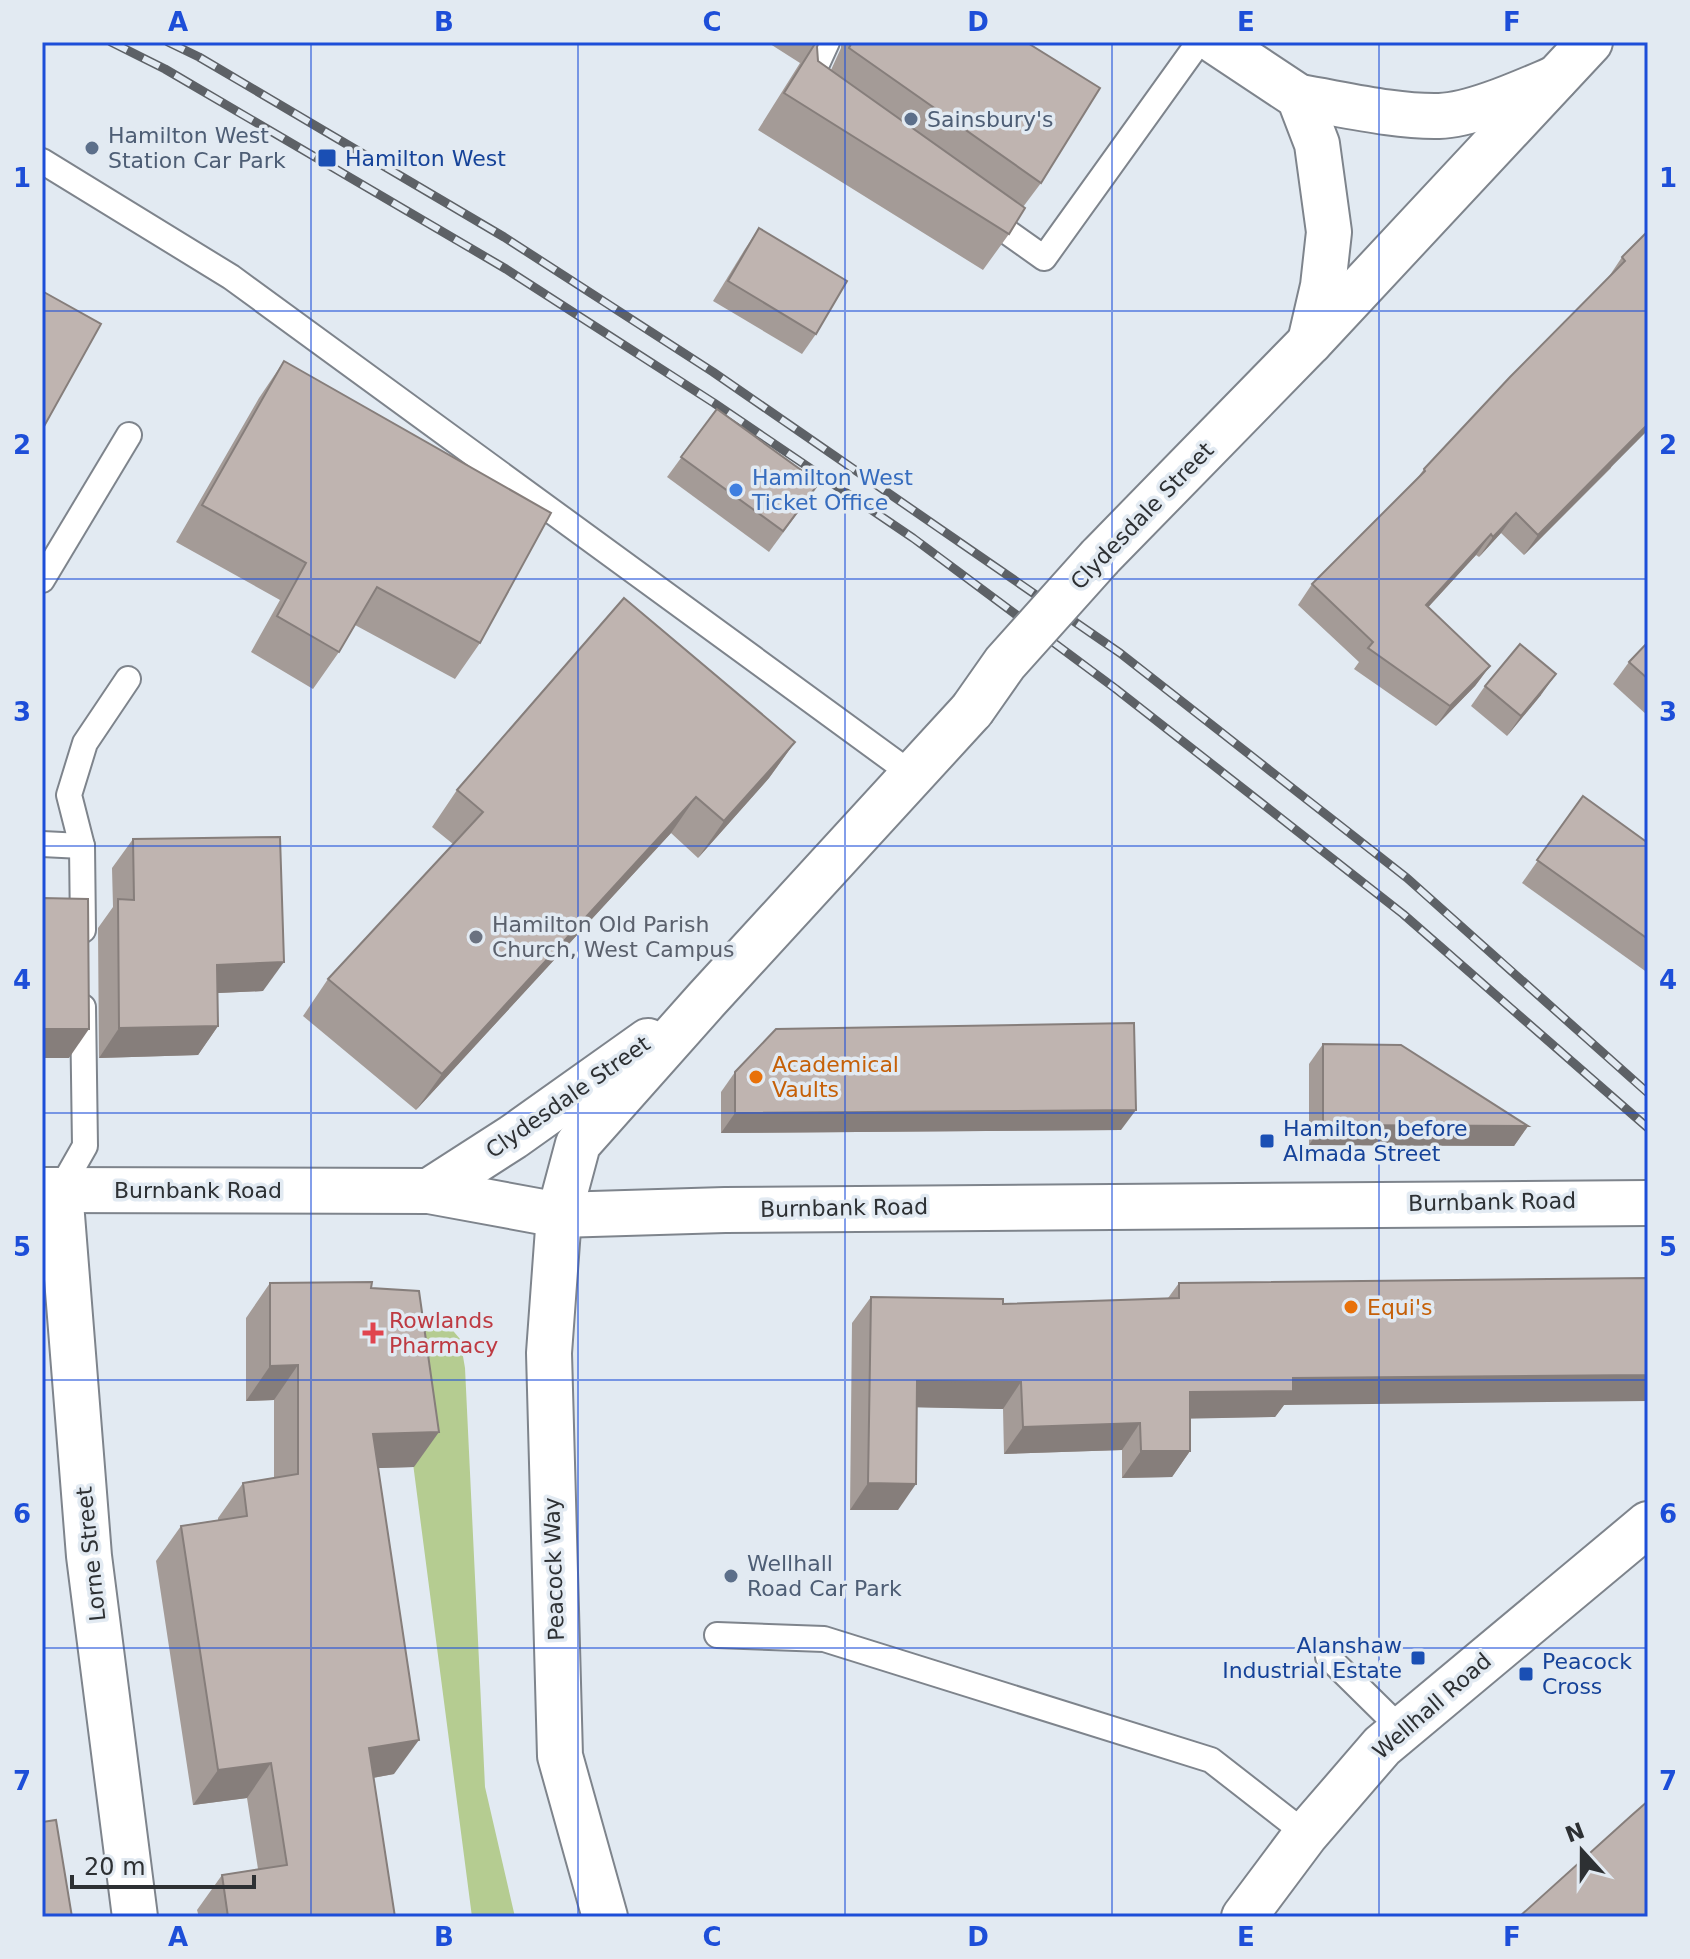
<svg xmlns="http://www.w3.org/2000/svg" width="1690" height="1959" font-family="'DejaVu Sans',sans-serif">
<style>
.green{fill:#b5cc91}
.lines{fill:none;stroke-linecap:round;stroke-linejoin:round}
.lane-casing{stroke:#7e848c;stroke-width:28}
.street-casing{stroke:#7e848c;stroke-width:48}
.secondary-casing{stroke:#7e848c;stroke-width:48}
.primary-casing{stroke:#7e848c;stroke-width:48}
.lane{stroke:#fff;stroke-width:24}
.street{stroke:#fff;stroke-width:44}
.secondary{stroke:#fff;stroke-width:44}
.primary{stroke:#fff;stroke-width:44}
.rail-casing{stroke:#5d6166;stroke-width:9}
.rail{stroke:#e2eaf2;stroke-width:6;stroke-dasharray:18;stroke-linecap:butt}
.primary-bridge-casing{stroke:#7e848c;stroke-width:48;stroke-linecap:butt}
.primary-bridge{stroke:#fff;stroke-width:44}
.wall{fill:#a49b97}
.shaded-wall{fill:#867e7b}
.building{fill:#bfb4b0;stroke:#867e7b;stroke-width:2}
.grid{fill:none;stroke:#1d4ed8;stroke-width:2;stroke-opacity:0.55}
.service-dot{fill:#5c6f8a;stroke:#e2eaf2;stroke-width:3}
.transit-dot{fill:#1a4fb4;stroke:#e2eaf2;stroke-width:3}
.shop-dot{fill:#3f7fe0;stroke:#e2eaf2;stroke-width:3}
.worship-dot{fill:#6b7280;stroke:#e2eaf2;stroke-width:3}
.food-dot{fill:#e8710a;stroke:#e2eaf2;stroke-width:3}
.health-dot{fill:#e0444e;stroke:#e2eaf2;stroke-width:3}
.labels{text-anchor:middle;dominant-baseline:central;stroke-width:7;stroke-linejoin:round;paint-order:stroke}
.service-label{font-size:22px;fill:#4e5e75;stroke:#e2eaf2;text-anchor:start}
.transit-label{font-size:22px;fill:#164399;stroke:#e2eaf2;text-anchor:start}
.shop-label{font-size:22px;fill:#366cbe;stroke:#e2eaf2;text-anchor:start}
.street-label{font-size:22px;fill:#2d3033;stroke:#e2eaf2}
.worship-label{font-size:22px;fill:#5b616d;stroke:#e2eaf2;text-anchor:start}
.food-label{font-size:22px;fill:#c56008;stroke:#e2eaf2;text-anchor:start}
.health-label{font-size:22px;fill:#be3a42;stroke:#e2eaf2;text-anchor:start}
.neatline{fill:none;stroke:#1d4ed8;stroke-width:3}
.grid-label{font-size:26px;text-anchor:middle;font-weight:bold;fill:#1d4ed8}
</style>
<rect width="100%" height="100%" fill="#e2eaf2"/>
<polygon class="green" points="395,1325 449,1326 460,1339 465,1368 485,1787 515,1917 472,1917"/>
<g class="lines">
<defs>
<g id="lane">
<polyline points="805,90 827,42"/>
<polyline points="42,161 231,277 913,775"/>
<polyline points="982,214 1044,258 1199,42"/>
<polyline points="42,580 129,435"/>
<polyline points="42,844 82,846"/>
<polyline points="83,930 82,846 69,795 85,743 128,679"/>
<polyline points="60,1190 85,1146 83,1007"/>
<polyline points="717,1635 824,1639 1211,1760 1306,1834"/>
<polyline points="1328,1657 1401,1729"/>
</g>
<g id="street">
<polyline points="1216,42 1299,97 1317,144 1329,232 1323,286 1310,342"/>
<path d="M1299 97C1342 104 1396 117 1439 116 1473 115 1525 91 1556 78"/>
<polyline points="60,1190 89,1556 135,1917"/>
</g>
<g id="secondary">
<polyline points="559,1215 549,1353 560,1756 605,1917"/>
<polyline points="1244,1917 1306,1834 1382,1746 1648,1524"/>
</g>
<g id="primary">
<polyline points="1100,557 1310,342 1590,42"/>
<polyline points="42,1190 429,1191 559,1215 725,1210 1648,1203"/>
<polyline points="429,1191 513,1137 648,1041"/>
<polyline points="559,1215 578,1144 706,1000 972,710"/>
</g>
</defs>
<use href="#lane" class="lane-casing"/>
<use href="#street" class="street-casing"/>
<use href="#secondary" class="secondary-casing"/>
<use href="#primary" class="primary-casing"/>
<use href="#lane" class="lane"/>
<use href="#street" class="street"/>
<use href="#secondary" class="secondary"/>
<use href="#primary" class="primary"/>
<defs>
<g id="rail">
<polyline points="111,42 165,69 506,269 714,403 913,538 1116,689 1403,914 1648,1128"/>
<polyline points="168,42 199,57 504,237 713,372 1120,653 1407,878 1648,1093"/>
</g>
</defs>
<use href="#rail" class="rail-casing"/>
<use href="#rail" class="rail"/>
<defs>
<polyline id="primary-bridge" points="972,710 1005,663 1100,557"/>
</defs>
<use href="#primary-bridge" class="primary-bridge-casing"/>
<use href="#primary-bridge" class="primary-bridge"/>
</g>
<g class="wall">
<polygon points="767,42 819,42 817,47 818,61 831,70 841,48 841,42 1026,42 1041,183 1023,207 1009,234 983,270 758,130 800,63"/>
<polygon points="759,228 816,334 802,354 713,301 745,249"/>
<polygon points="1648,231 1611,468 1524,555 1501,533 1479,557 1476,555 1428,607 1490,666 1475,686 1436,726 1354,669 1359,662 1298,605 1312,584 1416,480 1424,469 1608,278 1622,257"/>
<polygon points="284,361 480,643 455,679 355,625 339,652 313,689 251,652 280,600 176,542 259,398"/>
<polygon points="717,409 805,503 769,552 667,477"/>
<polygon points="1648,642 1648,716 1613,684 1629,662"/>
<polygon points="1485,686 1541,695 1507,736 1471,706"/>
<polygon points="795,742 769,778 698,858 671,833 416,1110 303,1016 328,979 453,844 432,827 457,790"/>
<polygon points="1583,796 1648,843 1648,973 1522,883"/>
<polygon points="133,839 263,991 217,993 218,1026 198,1055 99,1058 98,928 113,907 112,868"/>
<polygon points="1323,1044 1528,1126 1514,1146 1309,1145 1309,1064"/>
<polygon points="735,1072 1121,1130 721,1133 721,1092"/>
<polygon points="270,1283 371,1288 414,1467 378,1468 394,1774 373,1778 395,1917 199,1917 197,1910 222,1875 258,1869 247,1798 193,1805 156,1561 181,1526 218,1520 218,1518 243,1483 274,1478 274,1400 246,1401 246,1318"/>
<polygon points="1179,1283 1284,1405 1275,1417 1190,1418 1190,1451 1172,1477 1122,1478 1122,1450 1004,1454 1003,1409 917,1407 898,1510 850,1510 852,1323 871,1297 1003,1304 1168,1298"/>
</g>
<g class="shaded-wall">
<polygon points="1648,424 1648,430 1524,555 1538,535"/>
<polygon points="1516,513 1501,533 1479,557 1493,537"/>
<polygon points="1491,534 1476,555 1412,625 1426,605"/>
<polygon points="1490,666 1475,686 1436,726 1450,706"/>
<polygon points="1556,674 1541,695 1507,736 1521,716"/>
<polygon points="795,742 769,778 698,858 724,821"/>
<polygon points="696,797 671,833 416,1110 442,1074"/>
<polygon points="284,962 263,991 197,994 217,965"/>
<polygon points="218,1026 198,1055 99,1058 119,1028"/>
<polygon points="42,1029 89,1029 69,1058 42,1058"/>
<polygon points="1136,1110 1121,1130 721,1133 735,1113"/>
<polygon points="1323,1125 1528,1126 1514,1146 1309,1145"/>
<polygon points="298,1365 274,1400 246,1401 270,1366"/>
<polygon points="1648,1375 1648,1401 1284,1405 1275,1417 1172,1419 1190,1392 1293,1378"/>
<polygon points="917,1381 1021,1382 1003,1409 899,1407"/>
<polygon points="1140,1423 1122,1450 1004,1454 1023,1427"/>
<polygon points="439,1432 414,1467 348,1469 373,1434"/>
<polygon points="1141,1451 1190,1451 1172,1477 1122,1478"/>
<polygon points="868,1483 916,1484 898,1510 850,1510"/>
<polygon points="419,1740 394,1774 344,1783 369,1748"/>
<polygon points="271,1763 247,1798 193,1805 218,1770"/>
</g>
<g class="building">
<polygon points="816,42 819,42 817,47 818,61 1025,208 1009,234 784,93"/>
<polygon points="852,42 1026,42 1100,88 1041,183 849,48"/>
<polygon points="759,228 847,281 816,334 728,281"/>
<polygon points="1648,231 1648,424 1538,535 1516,513 1493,537 1491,534 1426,605 1490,666 1450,706 1368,648 1373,642 1312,584 1425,471 1424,469 1510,377 1625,261 1622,257"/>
<polygon points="42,291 101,324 42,430"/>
<polygon points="284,361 551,513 480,643 377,587 339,652 277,616 306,563 202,505"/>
<polygon points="717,409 819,483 783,531 681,457"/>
<polygon points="624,598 795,742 724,821 696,797 442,1074 328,979 483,812 457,790"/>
<polygon points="1648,642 1648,679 1629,662"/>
<polygon points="1520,644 1556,674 1521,716 1485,686"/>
<polygon points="1583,796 1648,843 1648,939 1537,860"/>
<polygon points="280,837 284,962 217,965 218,1026 119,1028 118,899 134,900 133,839"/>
<polygon points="42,898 88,899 89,1029 42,1029"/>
<polygon points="1134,1023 1136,1110 735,1113 735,1072 776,1029"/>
<polygon points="1323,1044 1401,1045 1528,1126 1323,1125"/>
<polygon points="1648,1278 1648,1375 1293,1378 1293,1391 1190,1392 1190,1451 1141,1451 1140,1423 1023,1427 1021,1382 917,1381 916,1484 868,1483 871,1297 1003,1299 1003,1304 1179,1298 1179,1283"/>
<polygon points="372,1282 371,1288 419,1291 439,1432 373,1434 419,1740 369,1748 395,1917 228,1917 222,1875 287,1865 271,1763 218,1770 181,1526 247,1516 243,1483 298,1474 298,1365 270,1366 270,1283"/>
<polygon points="1648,1801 1648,1917 1519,1917 1632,1815"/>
<polygon points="56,1820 72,1917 42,1917 42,1822"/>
</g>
<path class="grid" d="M311 42V1917M578 42V1917M845 42V1917M1112 42V1917M1379 42V1917M42 311H1648M42 579H1648M42 846H1648M42 1113H1648M42 1380H1648M42 1648H1648"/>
<g class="service-dot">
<circle cx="911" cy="119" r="8"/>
<circle cx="92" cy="148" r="8"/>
<circle cx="731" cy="1576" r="8"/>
</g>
<g class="transit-dot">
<rect x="317" y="148" width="20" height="20" rx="4"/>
<rect x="1259" y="1133" width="16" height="16" rx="4"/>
<rect x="1410" y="1650" width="16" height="16" rx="4"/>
<rect x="1518" y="1666" width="16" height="16" rx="4"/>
</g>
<circle class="shop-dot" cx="736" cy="490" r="8"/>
<circle class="worship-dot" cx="476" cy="937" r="8"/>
<g class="food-dot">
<circle cx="756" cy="1077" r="8"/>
<circle cx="1351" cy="1307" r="8"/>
</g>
<path class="health-dot" d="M369 1321h8v8h8v8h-8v8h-8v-8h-8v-8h8z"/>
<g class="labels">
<g class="service-label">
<text x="927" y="119">Sainsbury's</text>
<text x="108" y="135">Hamilton West<tspan x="108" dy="25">Station Car Park</tspan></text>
<text x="747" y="1563">Wellhall<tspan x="747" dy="25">Road Car Park</tspan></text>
</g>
<g class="transit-label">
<text x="345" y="158">Hamilton West</text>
<text x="1283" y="1128">Hamilton, before<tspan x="1283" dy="25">Almada Street</tspan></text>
<text x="1402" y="1645" text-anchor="end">Alanshaw<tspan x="1402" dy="25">Industrial Estate</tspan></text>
<text x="1542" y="1661">Peacock<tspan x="1542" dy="25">Cross</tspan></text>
</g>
<g class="shop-label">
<text x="752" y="477">Hamilton West<tspan x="752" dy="25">Ticket Office</tspan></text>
</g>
<g class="street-label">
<text transform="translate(1142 516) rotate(-46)">Clydesdale Street</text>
<text transform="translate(568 1097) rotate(-35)">Clydesdale Street</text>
<text x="198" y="1190">Burnbank Road</text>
<text transform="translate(1492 1202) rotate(-1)">Burnbank Road</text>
<text transform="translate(844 1208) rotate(-1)">Burnbank Road</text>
<text transform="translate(91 1554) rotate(-96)">Lorne Street</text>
<text transform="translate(554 1569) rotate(-92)">Peacock Way</text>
<text transform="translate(1432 1706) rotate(-41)">Wellhall Road</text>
</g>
<g class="worship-label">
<text x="492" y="924">Hamilton Old Parish<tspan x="492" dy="25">Church, West Campus</tspan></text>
</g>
<g class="food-label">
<text x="772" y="1064">Academical<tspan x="772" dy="25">Vaults</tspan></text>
<text x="1367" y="1307">Equi's</text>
</g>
<g class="health-label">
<text x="389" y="1320">Rowlands<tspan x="389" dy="25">Pharmacy</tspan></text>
</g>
</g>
<rect width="1690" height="1959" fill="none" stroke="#e2eaf2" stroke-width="88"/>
<g transform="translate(1582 1851) rotate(339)" stroke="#e2eaf2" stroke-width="6" paint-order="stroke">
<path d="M0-6L14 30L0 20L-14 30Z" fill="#2d3033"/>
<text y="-12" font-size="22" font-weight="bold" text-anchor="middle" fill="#2d3033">N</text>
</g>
<path d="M72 1875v12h182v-12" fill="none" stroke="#2d3033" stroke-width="4"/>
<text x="84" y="1875" font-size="24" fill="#2d3033" stroke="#e2eaf2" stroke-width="6" paint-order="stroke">20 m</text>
<rect x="44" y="44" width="1602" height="1871" class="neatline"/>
<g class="grid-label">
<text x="178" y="31">A</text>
<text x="444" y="31">B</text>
<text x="712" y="31">C</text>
<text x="978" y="31">D</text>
<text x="1246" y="31">E</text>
<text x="1512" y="31">F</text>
<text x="22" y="187">1</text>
<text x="1668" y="187">1</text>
<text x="22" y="454">2</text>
<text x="1668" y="454">2</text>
<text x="22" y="721">3</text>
<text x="1668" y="721">3</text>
<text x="22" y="989">4</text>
<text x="1668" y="989">4</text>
<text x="22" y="1256">5</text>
<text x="1668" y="1256">5</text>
<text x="22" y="1523">6</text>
<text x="1668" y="1523">6</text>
<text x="22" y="1790">7</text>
<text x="1668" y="1790">7</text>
<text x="178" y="1946">A</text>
<text x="444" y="1946">B</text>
<text x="712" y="1946">C</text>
<text x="978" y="1946">D</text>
<text x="1246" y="1946">E</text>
<text x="1512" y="1946">F</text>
</g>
</svg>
